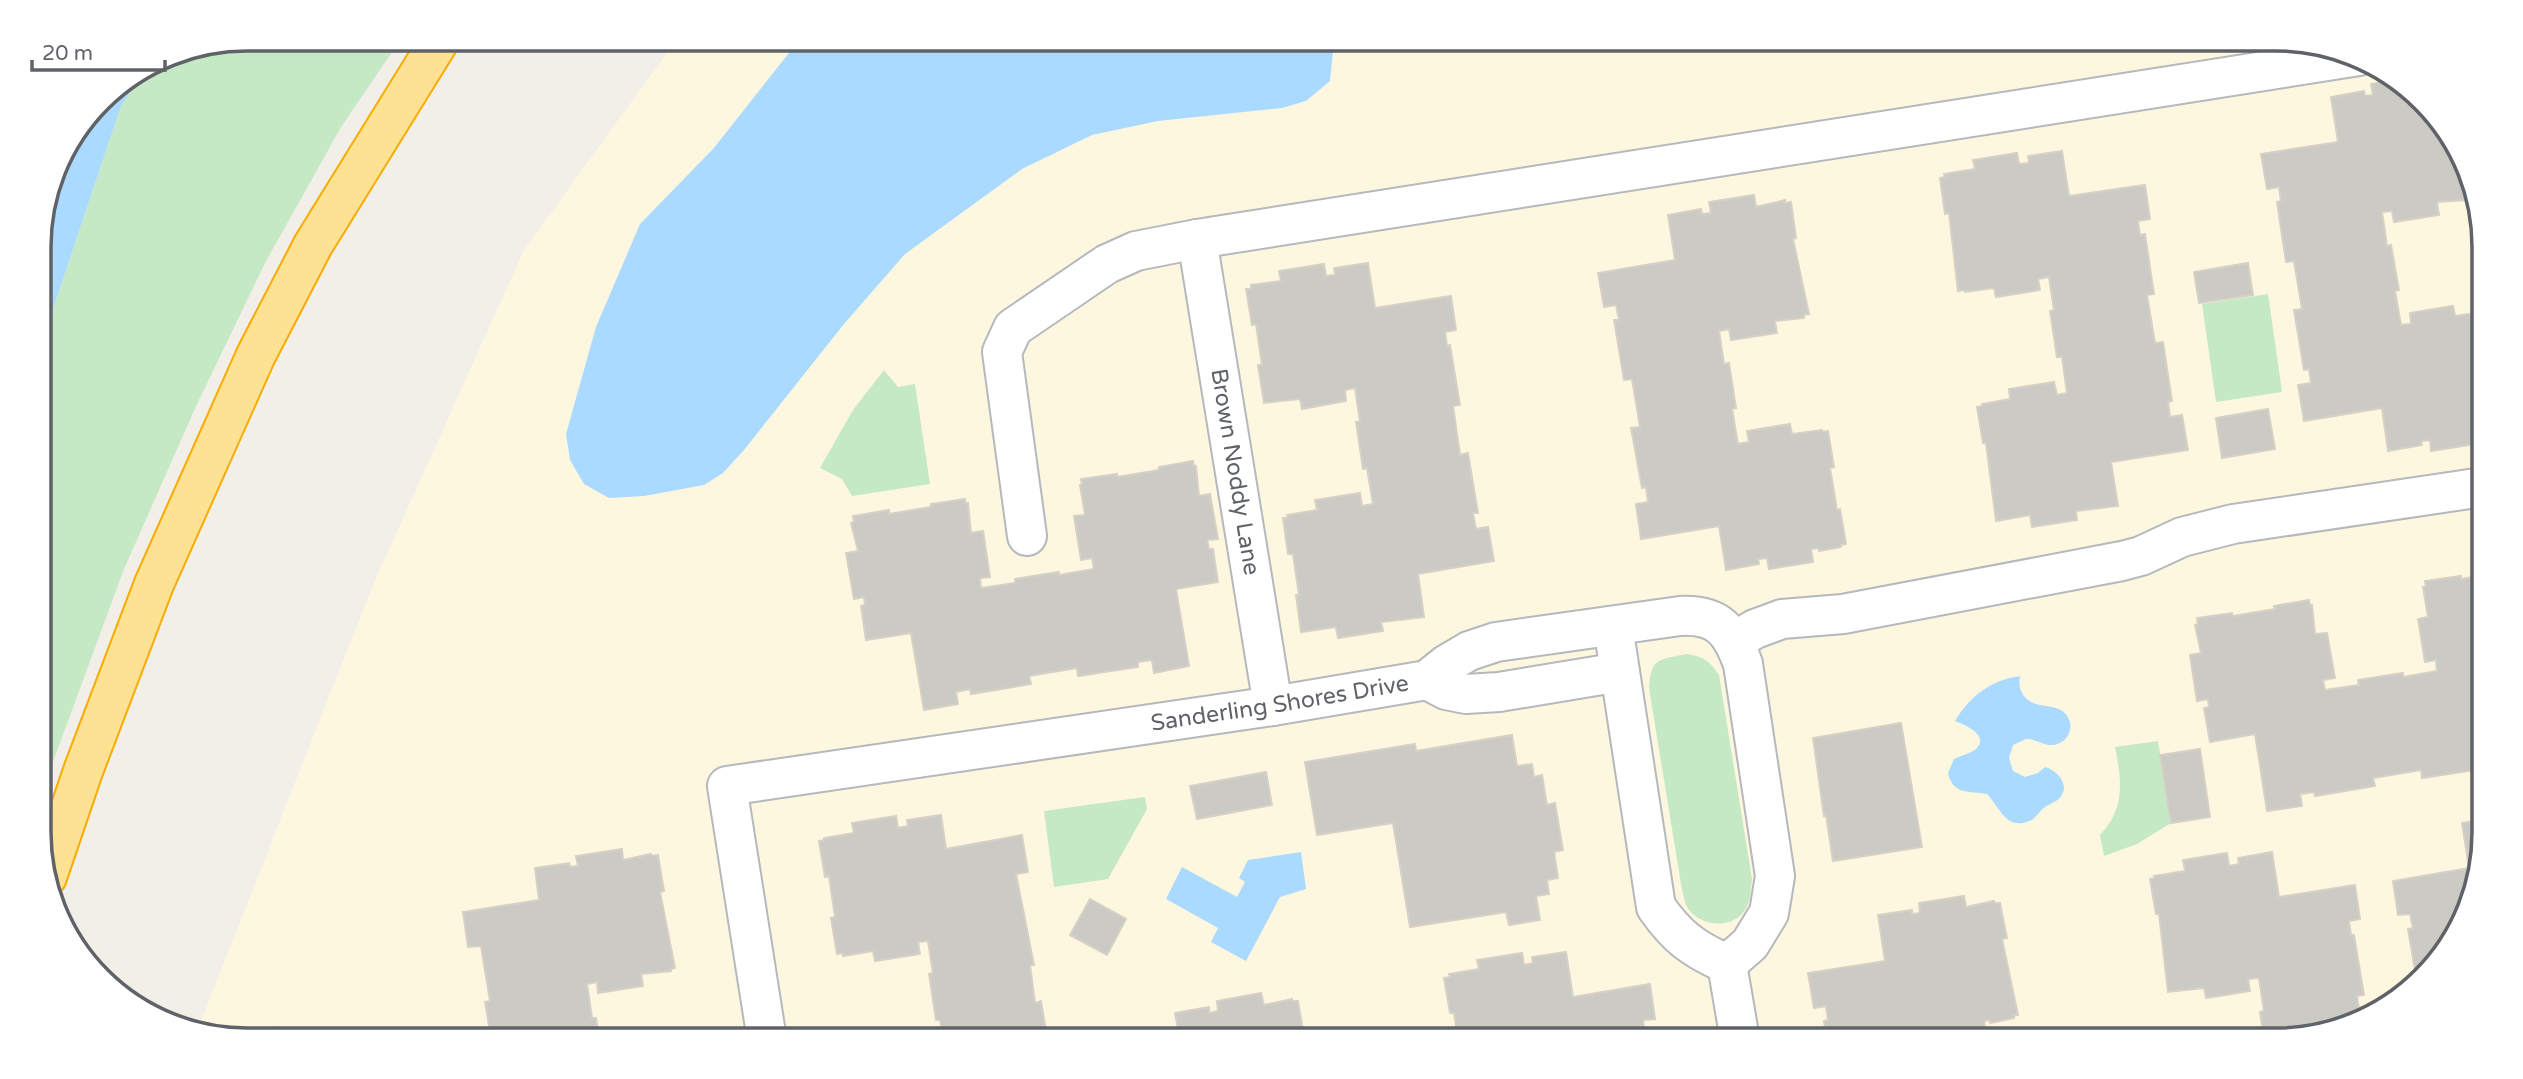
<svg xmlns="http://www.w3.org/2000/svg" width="2523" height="1079" font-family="'Varela Round',sans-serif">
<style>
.commercial{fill:#fef7e0}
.green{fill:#c5e8c5}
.water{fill:#aadaff}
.building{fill:#cccac5;stroke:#d6d1c6;stroke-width:2}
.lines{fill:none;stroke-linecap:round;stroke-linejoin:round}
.minor-casing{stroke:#b5b8bc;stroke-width:42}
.highway-casing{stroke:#f9ab00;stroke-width:42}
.minor{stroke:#fff;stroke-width:38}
.highway{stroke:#fde293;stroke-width:38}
.labels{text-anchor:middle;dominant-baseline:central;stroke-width:5;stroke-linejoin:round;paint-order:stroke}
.street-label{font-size:23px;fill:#5f6368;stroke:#fff}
.rim{fill:none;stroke:#5f6368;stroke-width:3.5}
</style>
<rect width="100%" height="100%" fill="#f1efe8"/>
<polygon class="commercial" points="677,39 2277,39 2356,54 2441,119 2483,219 2484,833 2469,912 2441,960 2392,1005 2290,1040 246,1040 197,1031 373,585 524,250"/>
<g class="green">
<polygon points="246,39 401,39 341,127 265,263 197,404 124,569 40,797 39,336 45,333 121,106 148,66 167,54"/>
<polygon points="2268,294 2282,392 2216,402 2202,304"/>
<polygon points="884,370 898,387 915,384 930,484 852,496 842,479 820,468 853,410"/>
<path d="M1686 654C1703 656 1710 661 1719 675L1752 879C1751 886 1751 894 1749 901 1742 928 1706 930 1690 911 1685 906 1684 897 1682 890L1649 688C1651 657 1659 660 1686 654Z"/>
<path d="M2158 741 2171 823 2137 844 2104 856 2100 835C2125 809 2122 781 2115 747Z"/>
<polygon points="1145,797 1147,809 1108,879 1054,887 1044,811"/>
</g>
<g class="water">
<polygon points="800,39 1330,38 1333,51 1330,81 1306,101 1282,108 1158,121 1092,135 1022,169 905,254 844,324 744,450 723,473 704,485 644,496 609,498 584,484 570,460 566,434 596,327 640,224 713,149"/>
<polygon points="148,66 121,106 45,333 39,336 39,232 60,154 109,90"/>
<path d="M2020 676C2019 684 2019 690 2025 697 2037 712 2063 699 2070 722 2071 727 2070 732 2067 737 2064 741 2058 745 2053 745 2044 746 2036 739 2026 739L2013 745 2009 758 2013 771 2025 777 2038 773 2045 767C2055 770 2064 778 2064 789 2061 801 2055 801 2045 807 2039 811 2036 819 2029 821 2006 831 1999 806 1987 794 1969 791 1953 795 1948 773L1954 759C1961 755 1970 754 1976 749 1990 735 1965 725 1955 721 1970 696 1991 680 2020 676Z"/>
<polygon points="1301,852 1306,889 1280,897 1246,961 1211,942 1218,928 1166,899 1182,867 1237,897 1245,882 1239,878 1248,860"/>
<polygon points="278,1026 295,1037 296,1040 259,1040 261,1036"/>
</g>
<g class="building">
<polygon points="2390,81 2441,119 2470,188 2471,196 2466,197 2467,200 2437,202 2439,215 2394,222 2392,211 2382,212 2387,246 2391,245 2399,290 2395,291 2401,325 2411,324 2410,313 2453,306 2455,316 2483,312 2483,432 2481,433 2481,430 2473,431 2476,444 2431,451 2430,440 2421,441 2422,445 2388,451 2382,408 2304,421 2298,385 2311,383 2309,369 2304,370 2294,310 2302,309 2294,261 2286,262 2277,202 2281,201 2279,187 2267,189 2261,154 2338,142 2331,97 2364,91 2365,96 2373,95 2371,84"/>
<polygon points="2062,151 2069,196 2145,185 2150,219 2138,221 2140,235 2145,234 2154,294 2147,295 2155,343 2163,342 2172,401 2168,402 2170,417 2182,415 2188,450 2111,462 2118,506 2076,511 2077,520 2032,527 2030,515 1996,521 1986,443 1983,443 1977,407 1982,406 1982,404 2010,399 2009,389 2054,382 2057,395 2067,393 2062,357 2057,357 2050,311 2054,310 2049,277 2038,279 2040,290 1996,297 1994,288 1965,292 1964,290 1958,291 1949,213 1945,214 1940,178 1945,177 1944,174 1975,169 1973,160 2017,153 2019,164 2029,163 2028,156"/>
<polygon points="1754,195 1756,207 1785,200 1785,203 1791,202 1796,238 1793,239 1809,314 1803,315 1804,318 1775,321 1777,333 1731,340 1729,329 1719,331 1724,364 1729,363 1736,408 1732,409 1738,444 1749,442 1747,431 1790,424 1792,434 1822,430 1823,432 1828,431 1834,467 1830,468 1837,510 1840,509 1846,544 1841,545 1841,547 1819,551 1818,548 1811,549 1813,562 1769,569 1767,558 1758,559 1759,564 1726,570 1719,526 1641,539 1636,504 1648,502 1646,487 1642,488 1631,428 1640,427 1632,379 1624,380 1614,320 1619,320 1616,305 1604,307 1598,273 1675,260 1668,215 1701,209 1702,214 1711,213 1709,202"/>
<polygon points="1368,263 1375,308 1451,296 1456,330 1445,332 1447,346 1450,345 1460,405 1453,406 1460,455 1468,453 1478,513 1473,513 1476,529 1488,527 1494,561 1418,574 1424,617 1381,622 1383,631 1338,638 1336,627 1301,632 1296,595 1299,595 1293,554 1288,554 1283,518 1288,518 1287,515 1317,510 1315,500 1360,493 1362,506 1373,504 1367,468 1363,469 1356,422 1360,422 1355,388 1345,390 1346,401 1302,409 1300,399 1264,403 1258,365 1262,365 1256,324 1252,325 1246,289 1251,289 1251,285 1281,281 1279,271 1324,264 1326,276 1335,275 1334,268"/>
<polygon points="2248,263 2253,295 2199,303 2194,272"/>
<polygon points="2268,409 2275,449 2222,458 2216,418"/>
<polygon points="1193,461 1194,466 1196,466 1199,496 1210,494 1218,539 1207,540 1209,549 1213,549 1218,582 1176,589 1189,666 1154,673 1152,660 1138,662 1138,667 1078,676 1077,668 1029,676 1031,684 971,694 970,689 956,692 958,704 924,710 911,633 866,640 861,606 865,605 864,597 854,599 846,553 858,551 851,523 854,522 853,516 889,510 889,514 931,507 931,504 965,499 965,503 968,503 971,533 983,531 990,577 980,578 981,588 1015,583 1015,579 1059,572 1059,575 1094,569 1092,558 1081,560 1074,516 1085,515 1080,485 1082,484 1081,479 1117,474 1117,477 1159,470 1159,467"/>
<polygon points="2484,575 2484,763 2481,764 2482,769 2422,778 2421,770 2373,778 2375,786 2315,796 2314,792 2300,794 2302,806 2267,811 2255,734 2210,742 2204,708 2209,707 2208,699 2197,701 2190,655 2201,653 2195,625 2198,624 2197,618 2232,613 2233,616 2275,609 2274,606 2309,600 2310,605 2312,605 2315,634 2327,633 2335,678 2323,680 2325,690 2359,685 2358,680 2403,673 2403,677 2437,671 2436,660 2425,662 2418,619 2428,617 2423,587 2426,587 2425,581 2461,576 2461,579"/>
<polygon points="1901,723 1922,847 1833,861 1826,815 1824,816 1813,738"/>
<polygon points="1512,735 1517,766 1532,764 1534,777 1542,775 1547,805 1555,803 1563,850 1554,852 1558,878 1547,880 1549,894 1536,896 1540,920 1509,925 1506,912 1410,927 1393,823 1317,835 1305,762 1415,744 1416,751"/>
<polygon points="2200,749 2210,817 2171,823 2160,755"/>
<polygon points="1266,772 1272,805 1197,819 1190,786"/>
<polygon points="941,815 946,849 1022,835 1028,872 1016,874 1034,965 1030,965 1035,1003 1041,1001 1047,1037 1041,1038 1042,1040 944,1040 940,1020 936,1020 929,974 933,973 928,941 918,942 920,954 875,961 873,951 843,956 843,953 837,954 831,918 835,917 829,876 825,877 819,841 824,840 824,838 854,833 852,823 896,816 898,828 908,826 907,820"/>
<polygon points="2484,819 2484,833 2469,912 2441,960 2417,982 2408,929 2413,928 2410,914 2398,915 2393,881 2469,868 2462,823"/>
<polygon points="622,849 623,860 651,854 652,856 658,855 664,891 660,892 675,968 671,969 671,971 641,974 643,986 598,993 597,982 587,984 592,1018 596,1018 599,1040 495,1040 495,1037 491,1038 485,1002 490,1001 481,946 468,947 463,912 539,900 535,868 569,863 570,867 578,866 576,856"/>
<polygon points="2272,852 2279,897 2355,885 2360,919 2349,921 2351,935 2354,935 2364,995 2357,996 2360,1016 2290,1040 2264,1040 2260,1012 2264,1011 2259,978 2248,979 2250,991 2206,998 2204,988 2168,992 2159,914 2156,914 2150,879 2155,878 2154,876 2185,871 2183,860 2227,853 2229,866 2239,864 2238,858"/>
<polygon points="1964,896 1966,907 1994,901 1995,903 2000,903 2007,938 2002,939 2018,1015 2013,1016 2014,1018 1990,1023 1990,1020 1984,1021 1986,1033 1943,1040 1941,1040 1939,1030 1929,1031 1930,1040 1827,1040 1824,1021 1828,1020 1826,1006 1814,1008 1808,973 1885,961 1878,915 1912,910 1912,914 1920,913 1919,903"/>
<polygon points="1090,899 1126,919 1107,955 1070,935"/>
<polygon points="1566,952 1573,997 1650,984 1655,1019 1643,1020 1645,1035 1649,1034 1650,1040 1458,1040 1454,1013 1450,1013 1444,978 1450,977 1449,974 1479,969 1477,960 1522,953 1524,965 1533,963 1532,957"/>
<polygon points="1261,993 1264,1005 1292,999 1292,1001 1298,1001 1304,1036 1300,1037 1301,1040 1180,1040 1175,1013 1209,1007 1209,1013 1218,1011 1217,1001"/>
</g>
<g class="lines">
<defs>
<g id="minor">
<path id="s1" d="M1197 239 1273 706"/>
<polyline points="1027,536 1002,352 1013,328 1107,264 1136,251 1197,239 2359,56"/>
<path d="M1613 626 1656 907C1677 937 1693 949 1727 964"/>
<polyline points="1735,641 1755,629 1782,619 1843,614 2122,561 2141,556 2182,537 2233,524 2483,487"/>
<polyline points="1427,680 1446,690 1466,694 1499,692 1620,672"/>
<polyline points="1727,964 1740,1040"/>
<path id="s2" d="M767 1040 727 786 1273 706 1427 680 1447 664 1469 651 1496 642 1680 616C1719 614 1731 631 1743 664L1775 876 1769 913 1750 944 1727 964"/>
</g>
<polyline id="highway" points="47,877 83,771 154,584 256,355 313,245 441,38"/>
</defs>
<use href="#minor" class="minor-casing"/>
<use href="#highway" class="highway-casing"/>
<use href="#minor" class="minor"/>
<use href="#highway" class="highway"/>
</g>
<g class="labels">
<g class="street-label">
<text stroke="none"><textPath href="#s1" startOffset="236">Brown Noddy Lane</textPath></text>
<text stroke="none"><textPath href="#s2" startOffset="816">Sanderling Shores Drive</textPath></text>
</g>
</g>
<path d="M0 0H2523V1079H0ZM247 51H2276A196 196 0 0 1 2472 247V832A196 196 0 0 1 2276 1028H247A196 196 0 0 1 51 832V247A196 196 0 0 1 247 51Z" fill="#fff" fill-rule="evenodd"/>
<path class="rim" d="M247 51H2276A196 196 0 0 1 2472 247V832A196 196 0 0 1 2276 1028H247A196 196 0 0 1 51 832V247A196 196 0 0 1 247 51Z"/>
<path d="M32 60v10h133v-10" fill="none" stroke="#5f6368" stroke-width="3.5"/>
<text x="42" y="60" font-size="21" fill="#5f6368" stroke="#ffffff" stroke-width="5" paint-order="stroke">20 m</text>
</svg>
